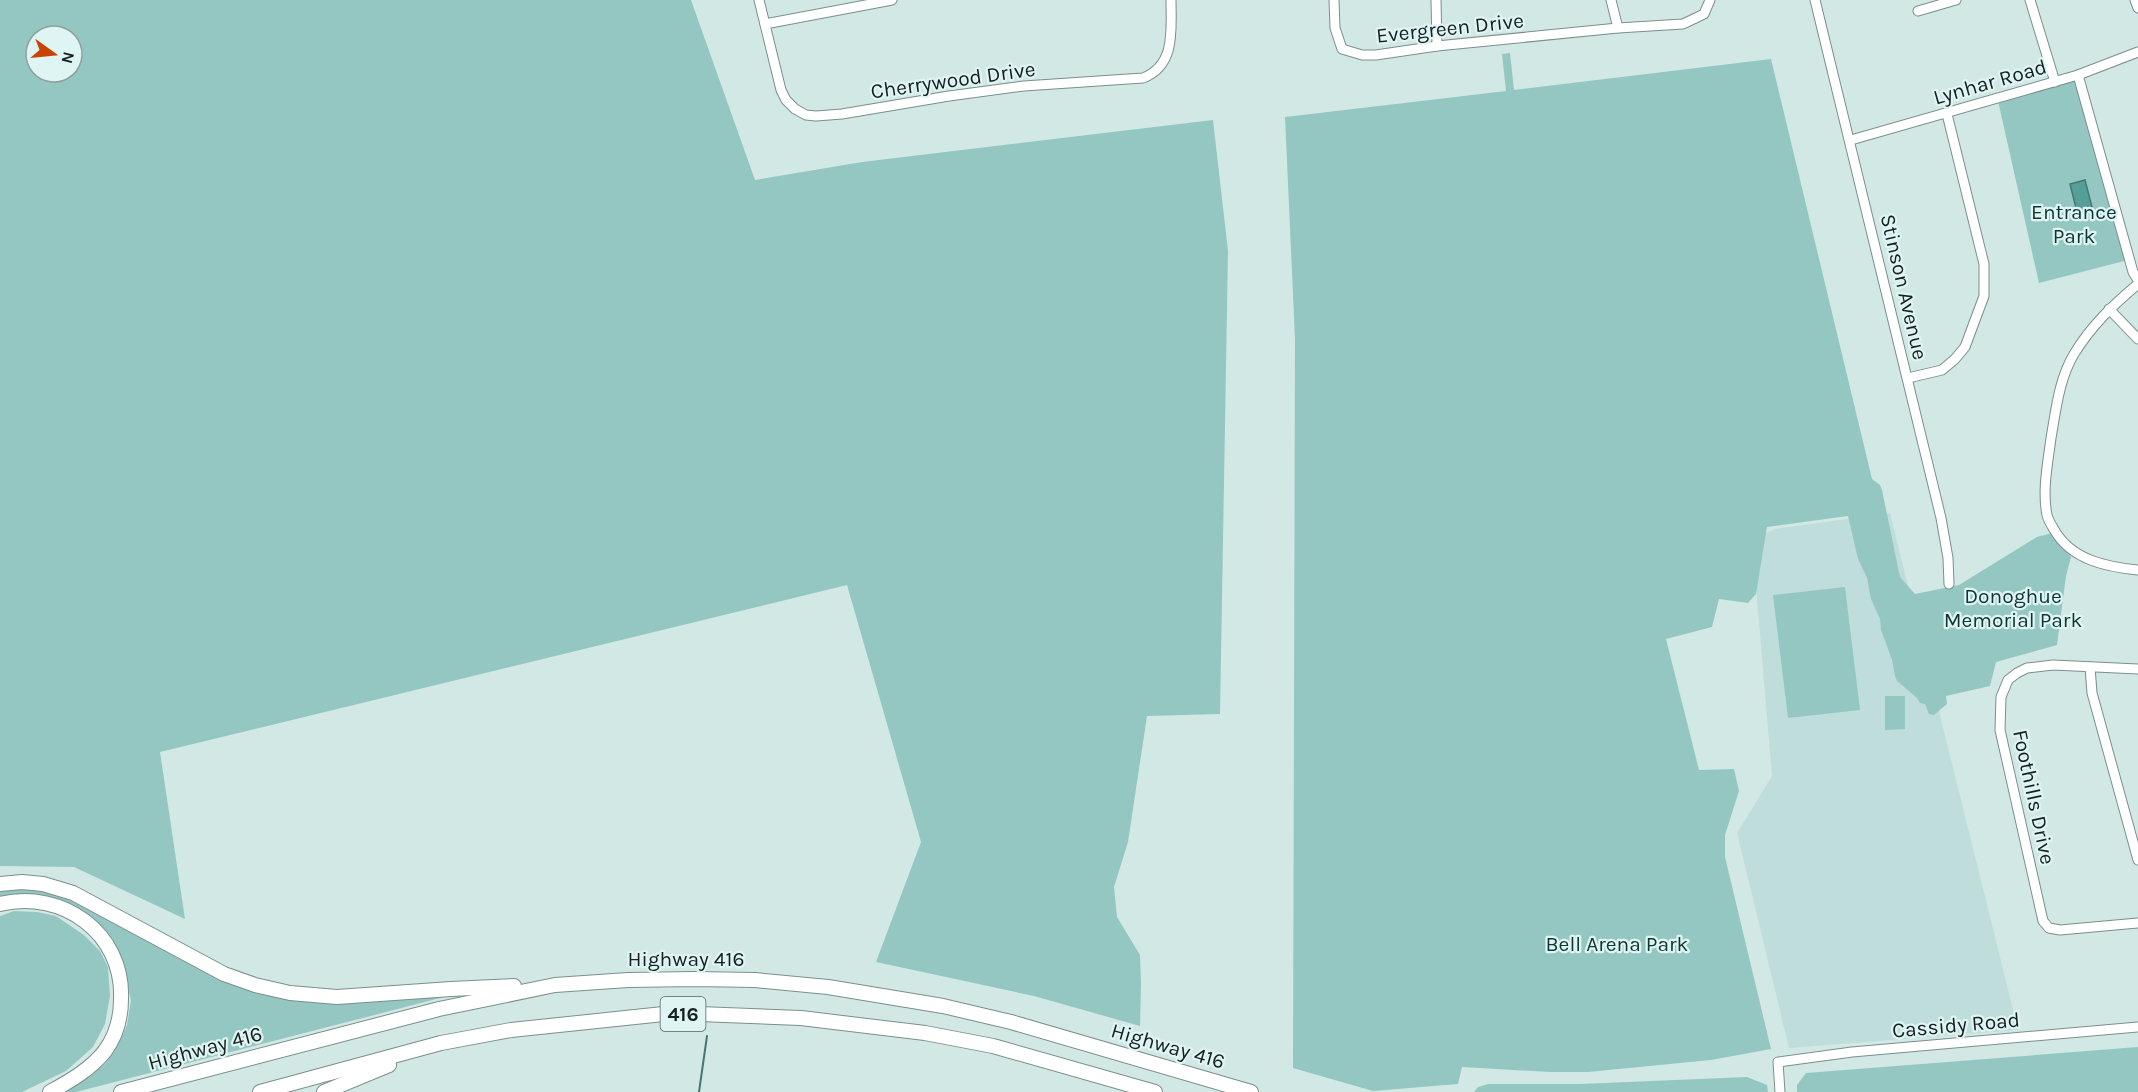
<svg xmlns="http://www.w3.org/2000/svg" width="2138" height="1092" font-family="Karla,sans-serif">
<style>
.built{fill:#bfdedb}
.green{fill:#95c7c2;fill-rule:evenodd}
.water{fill:#569f99;stroke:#437974;stroke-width:1.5}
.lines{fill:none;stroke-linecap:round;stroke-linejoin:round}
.stream{stroke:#437974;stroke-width:2}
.minor-casing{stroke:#7a8f8d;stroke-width:11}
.highway-casing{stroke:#7a8f8d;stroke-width:16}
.minor{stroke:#fff;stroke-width:9}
.highway{stroke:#fff;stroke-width:14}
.labels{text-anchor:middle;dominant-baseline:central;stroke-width:4.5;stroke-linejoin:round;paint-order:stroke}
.shield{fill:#dff5f3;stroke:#53605f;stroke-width:1.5}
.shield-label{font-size:20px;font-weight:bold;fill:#17201f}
.street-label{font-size:21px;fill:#17201f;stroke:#dff5f3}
.park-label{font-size:21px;fill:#103532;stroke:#dff5f3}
</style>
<rect width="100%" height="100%" fill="#d2e8e5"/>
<polygon class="built" points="1890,513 2018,1030 1789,1048 1737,833 1772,776 1752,540 1775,529"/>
<g class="green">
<path d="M0 0H691L755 180 862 162 1213 120 1228 251 1220 714 1147 716 1128 842 1114 887 1117 917 1140 955 1141 984 1140 1026 1034 996 876 962 921 842 847 585 160 752 185 919 74 867 0 866ZM36 36H72V72H36Z"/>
<polygon points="1510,53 1514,90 1771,59 1872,479 1880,485 1882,490 1900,577 1915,594 1959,585 2037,537 2052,533 2071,557 2066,576 2057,645 1996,662 1990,686 1946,696 1947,704 1934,715 1929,714 1925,704 1920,703 1917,698 1897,681 1895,676 1892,660 1881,630 1880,619 1871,599 1867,578 1858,559 1848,516 1767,527 1756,594 1748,603 1719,599 1712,627 1666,639 1699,770 1734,769 1739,791 1725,835 1725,857 1771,1049 1711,1060 1588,1072 1550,1072 1462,1067 1458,1084 1373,1091 1293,1068 1295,339 1285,117 1506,91 1502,54"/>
<polygon points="2083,78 2132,259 2039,283 1998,101"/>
<polygon points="1845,587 1860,710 1788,718 1773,595"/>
<polygon points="1885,696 1905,696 1905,729 1885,730"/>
<polygon points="20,888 41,889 63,894 243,987 448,996 76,1092 61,1092 91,1076 106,1063 115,1050 127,1025 131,1000 122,963 111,941 94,920 80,911 0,900 0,890"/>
<polygon points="14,911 37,912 56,916 84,935 100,951 108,967 110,996 105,1024 93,1047 66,1071 22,1092 0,1092 0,916"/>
<polygon points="2138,1047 2138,1092 1797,1092 1797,1085 1806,1073"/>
<polygon points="1747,1077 1767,1085 1768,1092 1474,1092 1478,1087 1488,1084 1580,1084"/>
</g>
<polygon class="water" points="2085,180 2092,207 2077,212 2070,184"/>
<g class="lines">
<polyline class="stream" points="699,1092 707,1036"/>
<defs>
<g id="minor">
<path d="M759 0 781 90 786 100 795 109 806 115 816 116 842 114 949 96 1024 86 1143 78C1176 65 1171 30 1171 0"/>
<polyline points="1334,0 1335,28 1342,49 1362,55 1376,55 1437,46 1618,28 1683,24 1704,14 1710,0"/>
<polyline points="1436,0 1437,46"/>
<polyline points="1611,0 1618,28"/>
<polyline points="1815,0 1941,518 1948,558 1949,584"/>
<polyline points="2030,0 2055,82"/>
<polyline points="2135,0 2138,8"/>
<polyline points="1918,11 1956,0"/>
<polyline points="765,24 892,0"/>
<polyline points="2078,75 2133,272 2138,280"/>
<polyline points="1851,140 2078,75 2138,52"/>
<path d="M2138 284C2113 305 2091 326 2074 354 2059 379 2056 410 2051 438 2048 462 2042 490 2047 515 2048 520 2052 526 2055 531 2072 560 2107 567 2138 570"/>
<polyline points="2109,309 2138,339"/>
<polyline points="1908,378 1942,370 1955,359 1965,347 1984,296 1984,264 1947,114"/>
<polyline points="2090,667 2092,693 2138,860"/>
<polyline points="2138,669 2053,665 2027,668 2017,673 2008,680 2001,697 2000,730 2043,921 2049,928 2060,930 2138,923"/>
<polyline points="1780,1092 1778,1062 1852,1052 2138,1027"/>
</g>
<g id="highway">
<polyline points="0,884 22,882 43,884 73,893 224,974 255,985 290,993 337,997 451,989 514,986"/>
<path d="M0 904C62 889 124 933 121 999 121 1017 116 1036 105 1051 91 1069 70 1081 50 1092"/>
<polyline points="121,1092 439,1009 555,985 628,980 695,979 755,980 828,987 943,1006 1011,1022 1251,1092"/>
<polyline points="260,1092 441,1043 511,1030 673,1013 801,1018 925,1033 993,1046 1155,1092"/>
<polyline points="324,1092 389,1065"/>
</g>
</defs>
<use href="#minor" class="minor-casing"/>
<use href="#highway" class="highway-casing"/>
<use href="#minor" class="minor"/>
<use href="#highway" class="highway"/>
</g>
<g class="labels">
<rect class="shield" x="660.5" y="997" width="45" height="34" rx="4.5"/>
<g class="shield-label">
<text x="683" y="1014">416</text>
</g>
<g class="street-label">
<text transform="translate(1450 28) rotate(-6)">Evergreen Drive</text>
<text transform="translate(953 80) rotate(-8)">Cherrywood Drive</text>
<text transform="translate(1990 82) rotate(-16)">Lynhar Road</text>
<text transform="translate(1904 287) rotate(77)">Stinson Avenue</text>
<text transform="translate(2034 797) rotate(78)">Foothills Drive</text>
<text x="686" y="959">Highway 416</text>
<text transform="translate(1956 1025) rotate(-5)">Cassidy Road</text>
<text transform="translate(1168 1046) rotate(16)">Highway 416</text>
<text transform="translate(205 1048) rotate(-15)">Highway 416</text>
</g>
<g class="park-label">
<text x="2074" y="212">Entrance<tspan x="2074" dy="24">Park</tspan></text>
<text x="2013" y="596">Donoghue<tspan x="2013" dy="24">Memorial Park</tspan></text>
<text x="1617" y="944">Bell Arena Park</text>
</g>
</g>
<g transform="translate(54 54) rotate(105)"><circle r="28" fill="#dff5f3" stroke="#8fa09e" stroke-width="1.5"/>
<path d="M0-4.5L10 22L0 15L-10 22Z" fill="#c94307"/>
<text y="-9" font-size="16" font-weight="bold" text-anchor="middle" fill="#17201f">N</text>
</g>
</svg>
